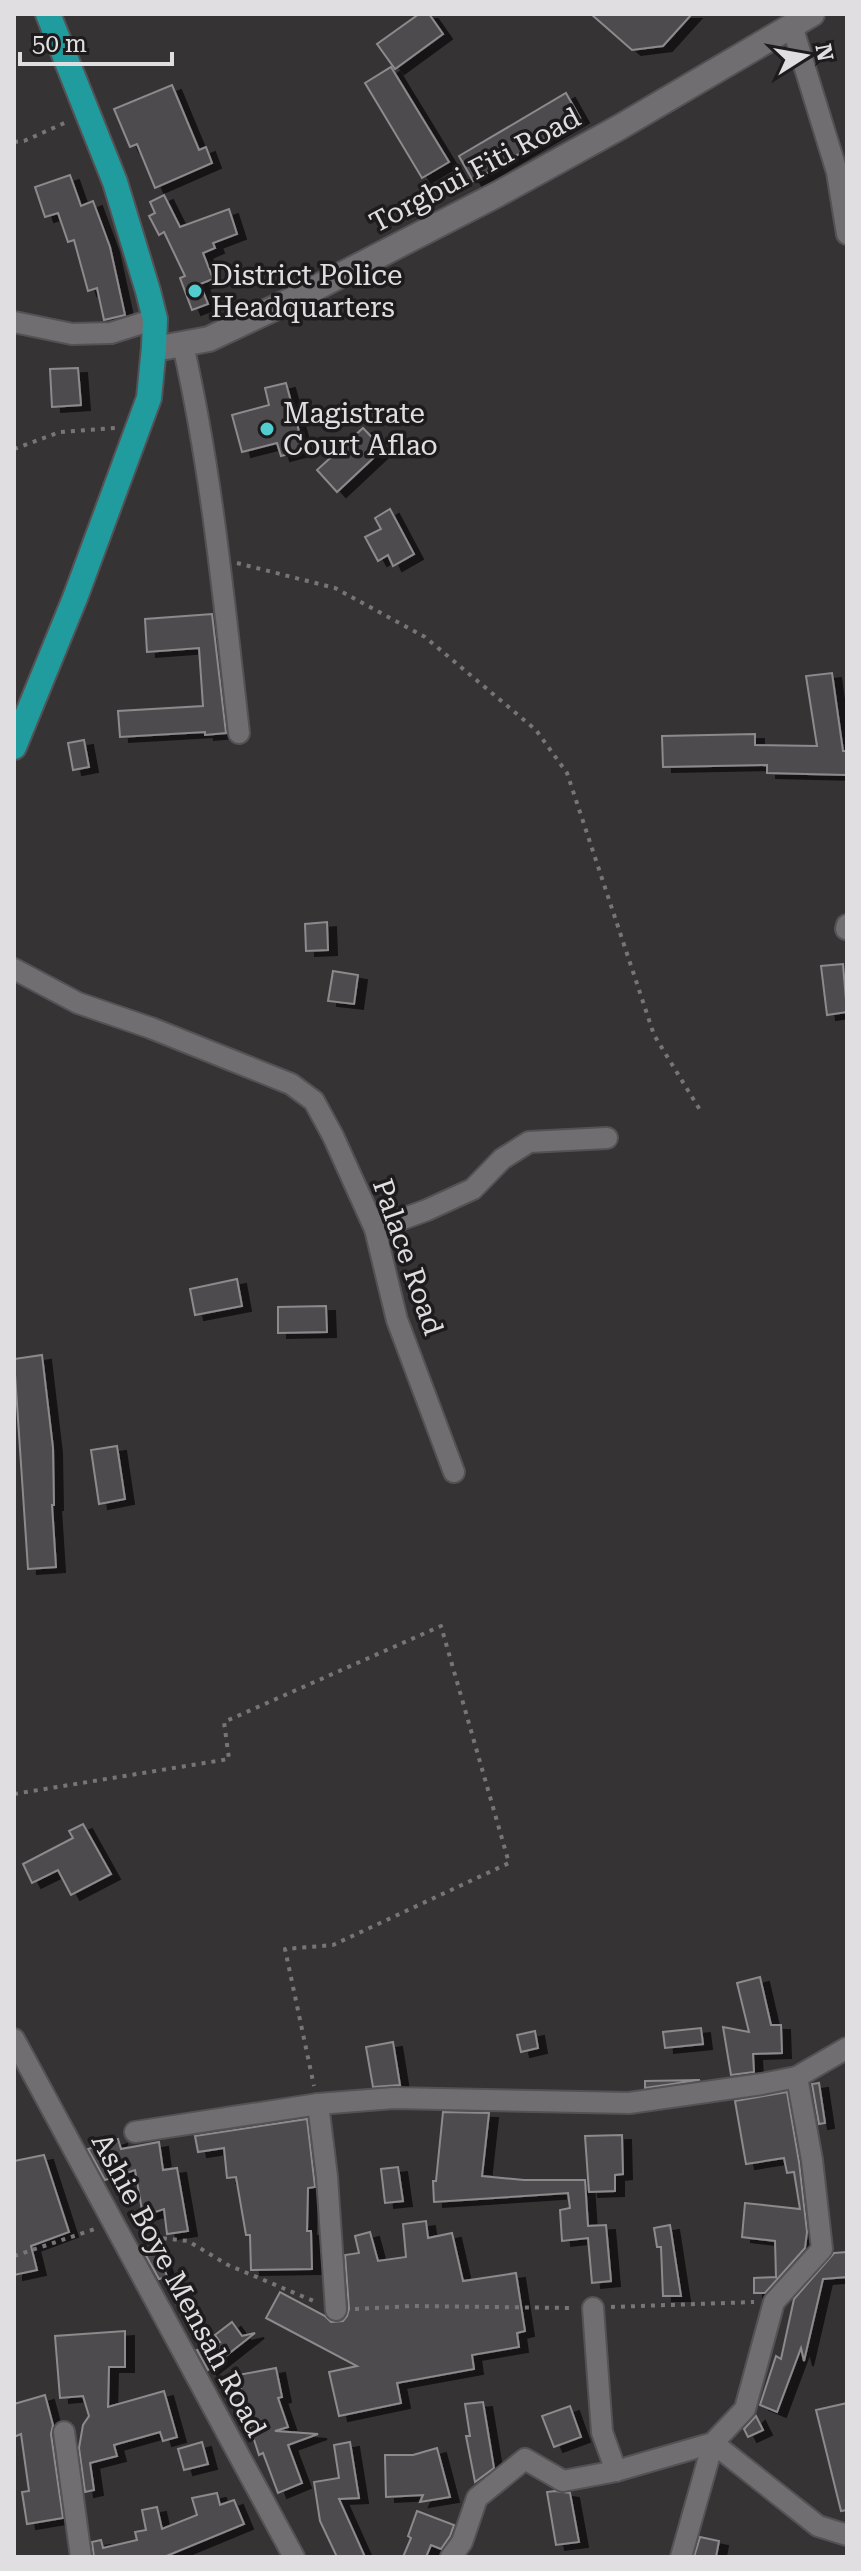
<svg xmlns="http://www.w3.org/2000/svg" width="861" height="2571" font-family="'Roboto Serif',serif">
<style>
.building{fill:#4e4b4d;stroke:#8c8a8c;stroke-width:2;filter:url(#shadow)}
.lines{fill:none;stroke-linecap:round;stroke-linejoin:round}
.street-casing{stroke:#545254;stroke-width:24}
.secondary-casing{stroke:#545254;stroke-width:28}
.highway-casing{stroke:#545254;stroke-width:28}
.path{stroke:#787577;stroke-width:4;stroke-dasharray:4 6;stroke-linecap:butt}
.street{stroke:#716e71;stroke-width:20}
.secondary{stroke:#716e71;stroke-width:24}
.highway{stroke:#209c9f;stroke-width:24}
.poi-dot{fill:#52cdcf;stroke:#1d1b1c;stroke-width:3}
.labels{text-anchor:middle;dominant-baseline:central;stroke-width:7;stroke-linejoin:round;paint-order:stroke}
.street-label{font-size:28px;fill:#e0dee0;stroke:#1d1b1c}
.poi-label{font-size:28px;fill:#e0dee0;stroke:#1d1b1c;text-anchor:start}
</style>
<defs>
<filter id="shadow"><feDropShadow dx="9" dy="5" stdDeviation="0" flood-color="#0009"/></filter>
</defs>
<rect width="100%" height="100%" fill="#363335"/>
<g class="building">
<polygon points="419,14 429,14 443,34 395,69 377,44"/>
<polygon points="591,14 692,14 663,46 632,50"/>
<polygon points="391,67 449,162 422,178 365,83"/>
<polygon points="172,85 199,150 206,147 212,163 155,188 137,144 130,147 114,109"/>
<polygon points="566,93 580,118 473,181 459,156"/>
<polygon points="70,175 81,206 93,201 110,247 125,315 104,320 97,288 88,291 74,240 68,242 58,213 45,217 35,187"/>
<polygon points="164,195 180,227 229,209 237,234 213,243 215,248 203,253 213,279 200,284 208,304 192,310 180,278 185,276 164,232 159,235 149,216 155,213 150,202"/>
<polygon points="78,368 81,405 52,407 50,369"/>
<polygon points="286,383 304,450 281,456 277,443 242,452 232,415 269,405 265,388"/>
<polygon points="363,428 383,449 337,492 317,470"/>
<polygon points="390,509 414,554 393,566 388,555 378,561 365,537 381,529 375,518"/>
<polygon points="212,614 226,733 205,735 205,732 120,737 118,711 203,706 199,648 147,652 145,619"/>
<polygon points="832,673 843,751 847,751 846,775 767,773 767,765 663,767 662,736 755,734 755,745 817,746 806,676"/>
<polygon points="84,740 89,767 73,770 68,743"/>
<polygon points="327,922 328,950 306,951 305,924"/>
<polygon points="843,964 847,1012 827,1015 821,966"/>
<polygon points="333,971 358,975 354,1004 328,1001"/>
<polygon points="237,1279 242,1306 195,1315 190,1289"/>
<polygon points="326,1306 327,1332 278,1333 278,1307"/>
<polygon points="42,1355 53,1448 54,1505 52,1505 56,1567 28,1569 14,1359"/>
<polygon points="117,1446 125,1499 99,1504 91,1450"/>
<polygon points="83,1824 111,1874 71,1895 58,1870 32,1883 23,1864 73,1838 69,1831"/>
<polygon points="760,1977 771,2025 781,2025 782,2053 753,2054 754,2072 731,2075 723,2027 749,2032 737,1983"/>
<polygon points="701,2028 703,2044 665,2048 663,2032"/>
<polygon points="535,2031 538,2048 521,2052 517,2035"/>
<polygon points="393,2042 400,2085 373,2087 366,2047"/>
<polygon points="700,2080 645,2088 645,2081"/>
<polygon points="819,2083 825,2123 819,2124 812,2084"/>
<polygon points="787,2092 799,2162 807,2232 805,2248 765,2293 754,2293 754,2278 776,2277 775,2241 742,2237 745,2203 800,2209 794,2172 787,2173 784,2158 746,2164 735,2101"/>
<polygon points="443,2112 489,2113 482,2176 524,2180 585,2180 588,2226 606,2225 611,2281 592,2283 588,2238 562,2241 560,2210 570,2208 568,2193 434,2202 433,2181 436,2181"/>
<polygon points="307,2119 315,2187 308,2188 307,2231 311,2231 312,2269 251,2270 250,2235 246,2235 236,2177 227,2178 224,2148 198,2152 195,2136"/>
<polygon points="622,2135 623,2174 615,2175 615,2191 589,2192 585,2136"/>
<polygon points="118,2139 121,2149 159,2142 163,2170 177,2168 188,2231 167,2234 164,2209 143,2216 135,2170 105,2180 88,2149"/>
<polygon points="44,2155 69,2232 31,2246 37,2270 14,2275 14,2161"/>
<polygon points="398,2167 403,2201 385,2203 381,2169"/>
<polygon points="426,2221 428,2238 452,2233 463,2281 516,2273 525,2331 517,2333 519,2347 472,2355 474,2369 397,2383 401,2403 339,2416 329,2372 357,2366 266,2318 280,2292 325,2316 331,2322 343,2321 347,2316 349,2309 345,2255 359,2253 355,2236 370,2232 378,2261 406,2257 403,2224"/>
<polygon points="670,2225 671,2231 681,2296 663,2296 661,2247 657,2247 654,2228"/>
<polygon points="158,2248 167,2277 159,2279 144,2252"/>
<polygon points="847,2252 847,2277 823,2279 804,2361 801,2348 777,2412 760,2405 776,2356 781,2359 794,2299 834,2253"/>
<polygon points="232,2322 242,2336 255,2333 208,2370 197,2350 220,2342 215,2335"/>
<polygon points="125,2331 125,2367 109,2367 108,2407 164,2391 177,2437 163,2441 160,2432 114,2445 117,2456 90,2463 94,2490 85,2492 79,2448 83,2425 89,2416 83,2396 60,2398 55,2336"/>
<polygon points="276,2368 282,2397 278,2398 288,2427 275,2431 318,2434 288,2445 302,2483 278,2493 263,2453 259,2455 248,2421 238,2375"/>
<polygon points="45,2395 53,2425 51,2434 63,2518 27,2524 22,2492 29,2491 21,2434 14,2437 14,2404"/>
<polygon points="483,2402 494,2468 475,2482 466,2436 470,2436 465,2404"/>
<polygon points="847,2403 847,2510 841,2511 816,2410"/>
<polygon points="570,2406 581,2437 554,2447 542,2416"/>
<polygon points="756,2416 763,2430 748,2437 744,2429"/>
<polygon points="202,2442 208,2464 184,2470 178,2449"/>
<polygon points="350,2442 359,2498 339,2499 365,2557 337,2557 320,2521 314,2482 339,2478 334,2445"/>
<polygon points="437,2448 450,2497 420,2502 423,2495 386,2497 385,2455 413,2455"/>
<polygon points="555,2491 570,2493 579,2542 556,2545 547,2492"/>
<polygon points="217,2493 220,2505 234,2500 244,2524 164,2557 94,2557 92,2542 101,2540 103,2548 137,2540 135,2532 146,2530 142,2510 157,2507 162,2529 197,2515 192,2498"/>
<polygon points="417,2511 454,2525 450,2536 441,2549 431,2545 426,2557 403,2557 411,2538 408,2536"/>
<polygon points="700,2537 719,2541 716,2557 694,2557"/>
</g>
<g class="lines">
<defs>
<g id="street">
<polyline points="792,26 837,172 847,234"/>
<polyline points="14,322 72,334 111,333 155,319"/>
<path d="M183 345C212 472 224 603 239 733"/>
<polyline points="846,929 847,925"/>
<polyline points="14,969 78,1003 151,1028 291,1084 314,1101 333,1136 375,1229 397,1320 454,1472"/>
<polyline points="375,1229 427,1210 473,1189 502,1159 529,1142 607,1138"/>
<polyline points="14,2039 294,2557"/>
<polyline points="797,2077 847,2048"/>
<polyline points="318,2104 394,2098 629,2103 762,2084 797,2077 812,2160 822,2249 774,2302 745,2409 713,2443 616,2471 563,2481 525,2459 477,2498 462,2542 451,2557"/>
<polyline points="135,2132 318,2104 327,2177 336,2310"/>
<polyline points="593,2308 602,2432 616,2471"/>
<polyline points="64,2432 81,2557"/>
<polyline points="681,2557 713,2443 818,2526 847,2535"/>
</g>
<polyline id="secondary" points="154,347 166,347 209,339 304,294 498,194 620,127 812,14"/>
<polyline id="highway" points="14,747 75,598 149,398 154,347 155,319 148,291 115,182 48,14"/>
</defs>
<use href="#street" class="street-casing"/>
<use href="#secondary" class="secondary-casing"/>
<use href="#highway" class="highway-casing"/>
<g class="path">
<polyline points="14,142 24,141 69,121"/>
<polyline points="14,449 60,432 116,428"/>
<polyline points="237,563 335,588 425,637 536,730 567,773 654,1035 700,1110"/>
<polyline points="14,1794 229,1759 224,1722 441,1626 509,1863 333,1945 285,1949 314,2086"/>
<polyline points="143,2236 188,2241 228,2265 316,2302"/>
<polyline points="14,2256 95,2229"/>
<polyline points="611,2307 754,2302"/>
<polyline points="355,2309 412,2306 574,2308"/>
</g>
<use href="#street" class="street"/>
<use href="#secondary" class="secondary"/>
<use href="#highway" class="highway"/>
</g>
<g class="poi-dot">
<circle cx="195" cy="291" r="8"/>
<circle cx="267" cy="429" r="8"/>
</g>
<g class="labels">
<g class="street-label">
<text transform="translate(475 170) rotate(-28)">Torgbui Fiti Road</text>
<text transform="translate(408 1257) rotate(71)">Palace Road</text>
<text transform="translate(179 2285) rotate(62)">Ashie Boye Mensah Road</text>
</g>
<g class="poi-label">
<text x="211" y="275">District Police<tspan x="211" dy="32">Headquarters</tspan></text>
<text x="283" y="413">Magistrate<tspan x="283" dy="32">Court Aflao</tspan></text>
</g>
</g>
<rect width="861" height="2571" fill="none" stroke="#e0dee0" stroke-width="32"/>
<g transform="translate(805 56) rotate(79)" stroke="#1d1b1c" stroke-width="6" paint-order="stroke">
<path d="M0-6L14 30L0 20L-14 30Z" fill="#e0dee0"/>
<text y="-12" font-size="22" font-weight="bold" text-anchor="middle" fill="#e0dee0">N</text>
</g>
<path d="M20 52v12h152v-12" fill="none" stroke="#e0dee0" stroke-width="4"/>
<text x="32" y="52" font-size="24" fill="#e0dee0" stroke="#1d1b1c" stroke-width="6" paint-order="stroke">50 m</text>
</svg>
